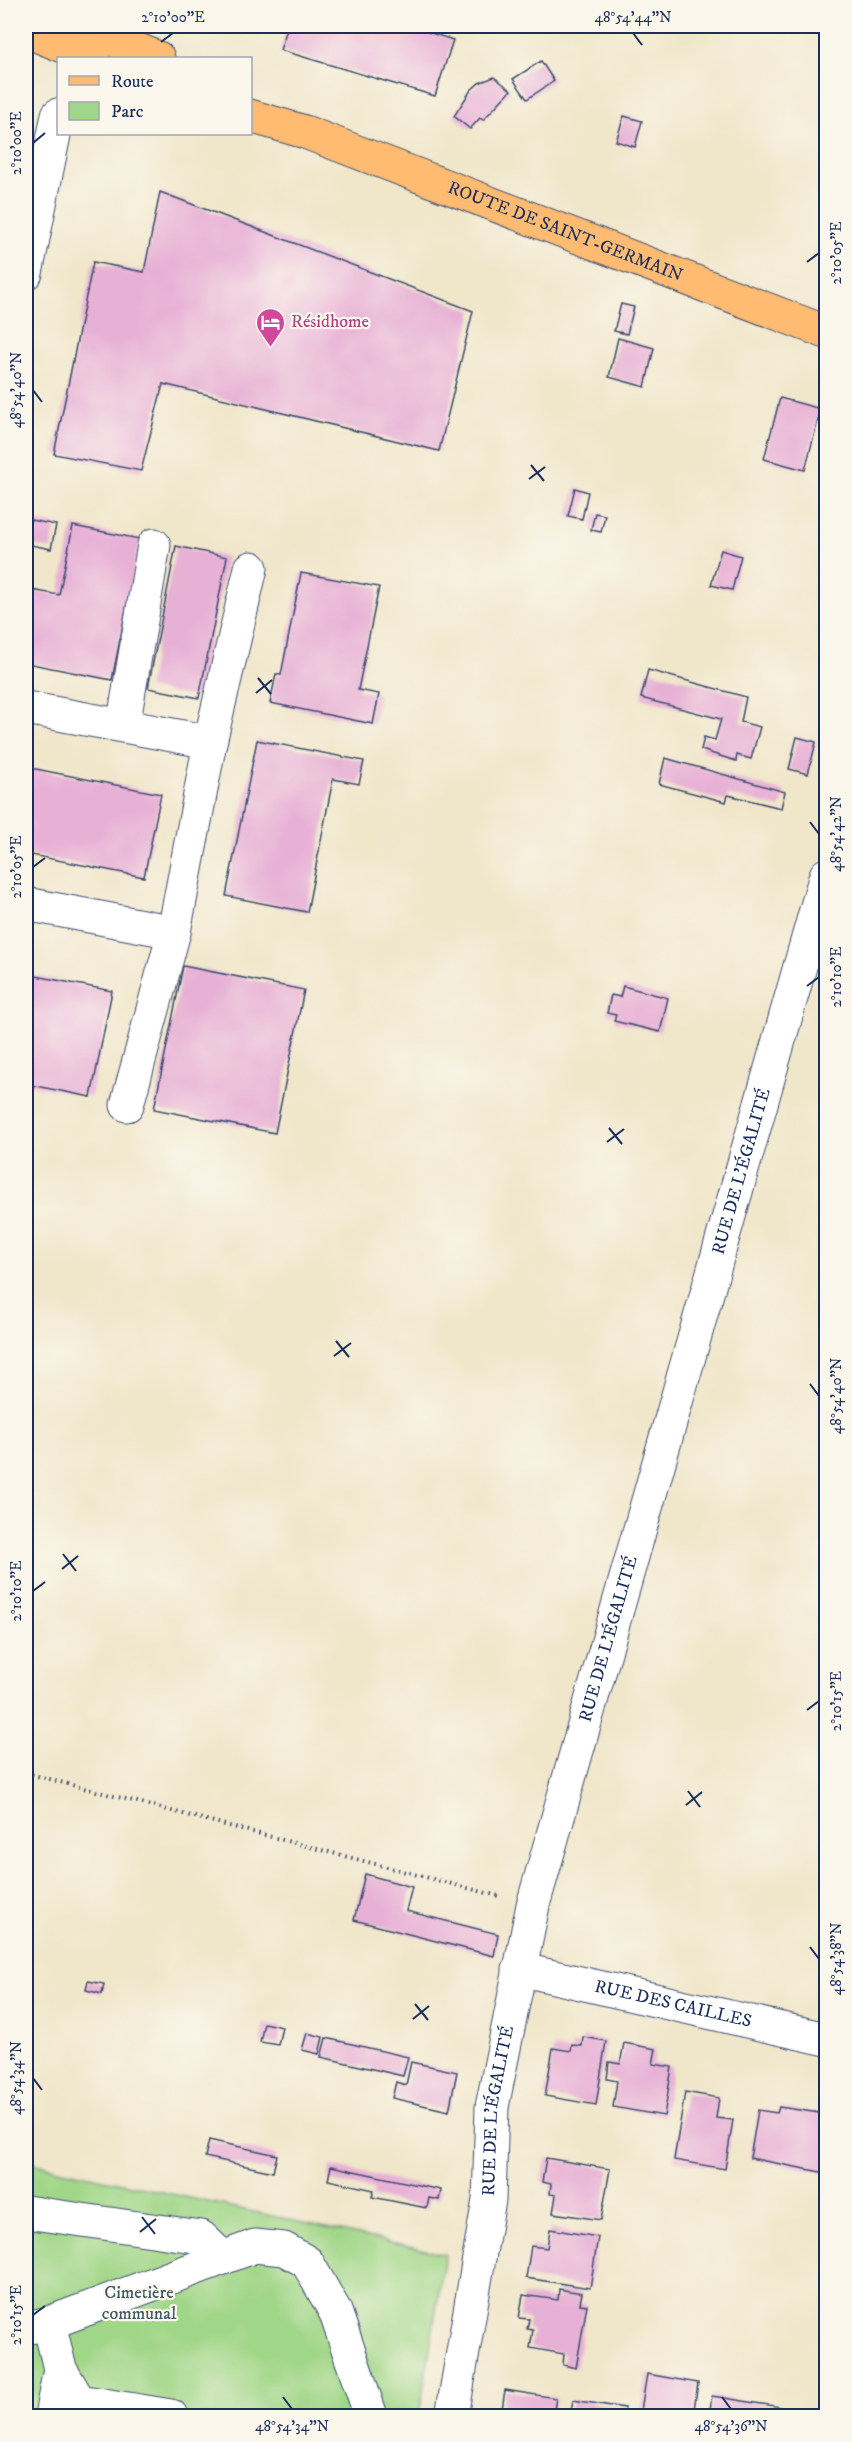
<svg xmlns="http://www.w3.org/2000/svg" width="852" height="2442" font-family="'IM FELL DW Pica',serif">
<style>
.green{fill:#a0d687;stroke:#5e8272;stroke-width:1.5}
.building{fill:#e7b0d5}
.lines{fill:none;stroke-linecap:round;stroke-linejoin:round}
.minor-casing{stroke:#3b4a6e;stroke-width:35}
.major-casing{stroke:#3b4a6e;stroke-width:35}
.path{stroke:#3b4a6e;stroke-width:4;stroke-dasharray:1.5 4.5;stroke-linecap:butt}
.minor{stroke:#fff;stroke-width:33}
.major{stroke:#febb71;stroke-width:33}
.ticks{fill:none;stroke:#1b2f5e;stroke-width:2}
.labels{text-anchor:middle;dominant-baseline:central;stroke-width:4.5;stroke-linejoin:round;paint-order:stroke}
.street-label{font-size:18px;fill:#1b2f5e;stroke:#fbf7ec}
.hotel-label{font-size:18px;fill:#b23c85;stroke:#fbf7ec;text-anchor:start}
.park-label{font-size:18px;fill:#3c5968;stroke:#fbf7ec}
.neatline{fill:none;stroke:#1b2f5e;stroke-width:2}
.ticks-label{font-size:15px;text-anchor:middle;fill:#1b2f5e}
</style>
<rect width="100%" height="100%" fill="#fbf7ec"/>
<filter id="ink" filterUnits="userSpaceOnUse"><feTurbulence type="fractalNoise" baseFrequency=".0167" numOctaves="2"/><feDisplacementMap in="SourceGraphic" scale="12" xChannelSelector="R" yChannelSelector="G"/><feConvolveMatrix kernelMatrix="1 2 1 2 8 2 1 2 1" color-interpolation-filters="sRGB"/></filter>
<filter id="wash" filterUnits="userSpaceOnUse"><feTurbulence type="fractalNoise" baseFrequency=".008" numOctaves="4" result="noise"/><feDisplacementMap in="SourceGraphic" scale="24" xChannelSelector="R" yChannelSelector="G"/><feGaussianBlur stdDeviation="1.35" result="paint"/><feColorMatrix in="noise" values="0 0 0 0 0 0 0 0 0 0 0 0 0 0 0 0 0 1.4 0 .05"/><feComposite in="paint" operator="in"/></filter>
<g filter="url(#wash)">
<rect width="100%" height="100%" fill="#f0e6ca"/>
<polygon class="green" points="26,2162 445,2254 419,2416 26,2416"/>
<g id="blocks">
<g class="building">
<polygon points="288,26 409,26 453,40 435,96 280,50"/>
<polygon points="541,61 554,81 527,99 513,79"/>
<polygon points="494,77 511,90 483,120 480,118 470,129 454,116 471,90 479,83"/>
<polygon points="624,116 642,121 635,147 616,141"/>
<polygon points="160,192 473,311 439,451 163,384 141,471 54,454 93,262 144,272"/>
<polygon points="621,304 634,307 627,334 614,331"/>
<polygon points="618,338 654,348 645,387 609,377"/>
<polygon points="780,398 821,409 805,470 764,459"/>
<polygon points="575,488 588,492 582,519 568,516"/>
<polygon points="595,513 605,515 601,532 591,530"/>
<polygon points="26,519 56,525 51,549 26,544"/>
<polygon points="73,526 140,539 112,680 26,663 26,589 59,595"/>
<polygon points="176,546 227,557 199,698 148,688"/>
<polygon points="721,550 741,556 732,590 711,585"/>
<polygon points="301,573 379,587 358,690 379,694 373,724 270,703 276,674 281,675"/>
<polygon points="648,670 746,697 741,722 760,727 751,759 737,755 736,761 701,750 704,737 715,740 721,719 641,698"/>
<polygon points="797,737 816,742 808,774 789,769"/>
<polygon points="257,740 364,761 359,784 333,779 307,912 226,896"/>
<polygon points="665,758 785,792 781,808 728,795 726,802 659,784"/>
<polygon points="26,767 161,794 144,877 26,854"/>
<polygon points="183,966 304,990 275,1133 154,1109"/>
<polygon points="26,974 112,991 91,1097 26,1084"/>
<polygon points="623,986 668,998 660,1032 614,1021 616,1015 607,1013 611,995 620,997"/>
<polygon points="365,1874 412,1887 406,1911 498,1934 494,1956 354,1920"/>
<polygon points="88,1981 104,1984 102,1994 86,1990"/>
<polygon points="264,2023 282,2027 278,2045 260,2042"/>
<polygon points="307,2033 323,2037 319,2054 302,2050"/>
<polygon points="583,2037 606,2041 596,2105 545,2096 553,2048 571,2051 572,2045 582,2046"/>
<polygon points="326,2038 408,2057 403,2076 321,2057"/>
<polygon points="624,2043 656,2049 653,2064 672,2067 664,2116 613,2107 617,2081 607,2079 609,2062 620,2064"/>
<polygon points="411,2062 457,2072 449,2111 392,2098 396,2082 406,2085"/>
<polygon points="685,2092 719,2098 716,2118 733,2120 725,2169 674,2160"/>
<polygon points="779,2107 826,2114 826,2173 750,2158 758,2110 777,2113"/>
<polygon points="209,2140 277,2155 273,2172 205,2157"/>
<polygon points="546,2158 610,2169 601,2220 553,2213 556,2195 550,2194 551,2184 542,2182"/>
<polygon points="331,2166 441,2190 439,2200 429,2198 427,2208 372,2197 374,2190 328,2180"/>
<polygon points="550,2229 598,2237 590,2288 526,2278 531,2246 547,2248"/>
<polygon points="559,2289 582,2293 580,2304 587,2305 576,2368 563,2365 564,2354 530,2348 533,2330 527,2329 529,2319 519,2318 523,2295 558,2300"/>
<polygon points="647,2374 698,2383 693,2416 640,2416"/>
<polygon points="505,2390 556,2398 553,2416 501,2416"/>
<polygon points="712,2396 781,2407 779,2416 709,2416"/>
<polygon points="573,2400 624,2408 623,2416 570,2416"/>
</g>
</g>
</g>
<g filter="url(#ink)">
<use href="#blocks" fill-opacity="0" stroke="#3b4a6e" stroke-width="1.5"/>
<g class="lines">
<defs>
<g id="minor">
<polyline points="26,273 58,115"/>
<polyline points="26,708 210,742 174,932 26,904"/>
<polyline points="123,726 154,545"/>
<polyline points="210,742 251,568"/>
<polyline points="127,1105 174,932"/>
<path id="s1" d="M519 1969 826 2039"/>
<polyline points="26,2212 201,2237 223,2258"/>
<polyline points="49,2323 60,2369 79,2401 171,2416"/>
<polyline points="26,2328 49,2323 255,2246 284,2249 307,2262 335,2311 371,2416"/>
<polyline points="51,2416 60,2369"/>
<path id="s2" d="M452 2416 489 2200 492 2107 533 1905 826 875"/>
</g>
<g id="major">
<polyline points="80,26 158,58"/>
<polyline points="26,31 93,58"/>
<path id="s3" d="M250 116 305 132 826 332"/>
</g>
</defs>
<use href="#minor" class="minor-casing"/>
<use href="#major" class="major-casing"/>
<polyline class="path" points="26,1773 498,1896"/>
<use href="#minor" class="minor"/>
<use href="#major" class="major"/>
</g>
</g>
<path class="ticks" d="M633 33 642 45M161 42 173 33M33 143 45 133M807 262 819 253M33 390 42 402M531 465 544 481M529 479 545 467M258 678 271 694M256 693 272 680M810 822 819 834M33 867 45 858M807 986 819 977M609 1128 622 1144M607 1142 624 1129M336 1341 349 1357M334 1356 351 1343M810 1384 819 1396M63 1554 76 1571M62 1569 78 1556M33 1591 45 1582M807 1710 819 1701M688 1791 700 1807M686 1805 702 1792M810 1947 819 1959M415 2004 428 2020M413 2019 429 2006M33 2078 42 2090M142 2217 155 2234M140 2232 156 2219M33 2315 45 2306M283 2397 292 2409M722 2397 731 2409"/>
<defs>
<symbol id="hotel-pin" viewBox="-11 -11 22 30"><path d="M0 17L-7.5 6A9.5 9.5 0 1 1 7.5 6Z" fill="#d1479c" stroke="#fbf7ec"/><path d="M-6-4.5h1.5V1H6V5H4.5V3h-9V5H-6ZM-4 0a1.8 1.8 0 1 1 3.6 0ZM.5 0V-2.5h3Q6-2.5 6 0Z" fill="#fff"/></symbol>
</defs>
<g fill-rule="evenodd">
<use href="#hotel-pin" x="254" y="306" width="33" height="45"/>
</g>
<g class="labels">
<g class="street-label">
<text stroke="none"><textPath href="#s3" startOffset="336">ROUTE DE SAINT-GERMAIN</textPath></text>
<text stroke="none"><textPath href="#s2" startOffset="1281">RUE DE L'ÉGALITÉ</textPath></text>
<text stroke="none"><textPath href="#s2" startOffset="795">RUE DE L'ÉGALITÉ</textPath></text>
<text stroke="none"><textPath href="#s1" startOffset="158">RUE DES CAILLES</textPath></text>
<text stroke="none"><textPath href="#s2" startOffset="309">RUE DE L'ÉGALITÉ</textPath></text>
</g>
<g class="hotel-label">
<text x="291" y="322">Résidhome</text>
</g>
<g class="park-label">
<text x="139" y="2293">Cimetière<tspan x="139" dy="21">communal</tspan></text>
</g>
</g>
<rect width="852" height="2442" fill="none" stroke="#fbf7ec" stroke-width="66"/>
<rect x="57" y="57" width="195" height="78" fill="#fbf7ec" stroke="#a1a7b3" stroke-width="1.5"/>
<rect x="69" y="76" width="30" height="9" fill="#febb71" stroke="#a1a7b3" stroke-width="1.5"/>
<text x="111" y="87" font-size="18" fill="#1b2f5e">Route</text>
<rect x="69" y="102" width="30" height="18" fill="#a0d687" stroke="#a1a7b3" stroke-width="1.5"/>
<text x="111" y="117" font-size="18" fill="#1b2f5e">Parc</text>
<rect x="33" y="33" width="786" height="2376" class="neatline"/>
<g class="ticks-label">
<text x="173" y="22">2°10'00"E</text>
<text x="633" y="22">48°54'44"N</text>
<text transform="translate(16 143) rotate(-90)" y="5">2°10'00"E</text>
<text transform="translate(836 253) rotate(-90)" y="5">2°10'05"E</text>
<text transform="translate(16 390) rotate(-90)" y="5">48°54'40"N</text>
<text transform="translate(836 834) rotate(-90)" y="5">48°54'42"N</text>
<text transform="translate(16 867) rotate(-90)" y="5">2°10'05"E</text>
<text transform="translate(836 977) rotate(-90)" y="5">2°10'10"E</text>
<text transform="translate(836 1396) rotate(-90)" y="5">48°54'40"N</text>
<text transform="translate(16 1591) rotate(-90)" y="5">2°10'10"E</text>
<text transform="translate(836 1701) rotate(-90)" y="5">2°10'15"E</text>
<text transform="translate(836 1959) rotate(-90)" y="5">48°54'38"N</text>
<text transform="translate(16 2078) rotate(-90)" y="5">48°54'34"N</text>
<text transform="translate(16 2315) rotate(-90)" y="5">2°10'15"E</text>
<text x="292" y="2431">48°54'34"N</text>
<text x="731" y="2431">48°54'36"N</text>
</g>
</svg>
